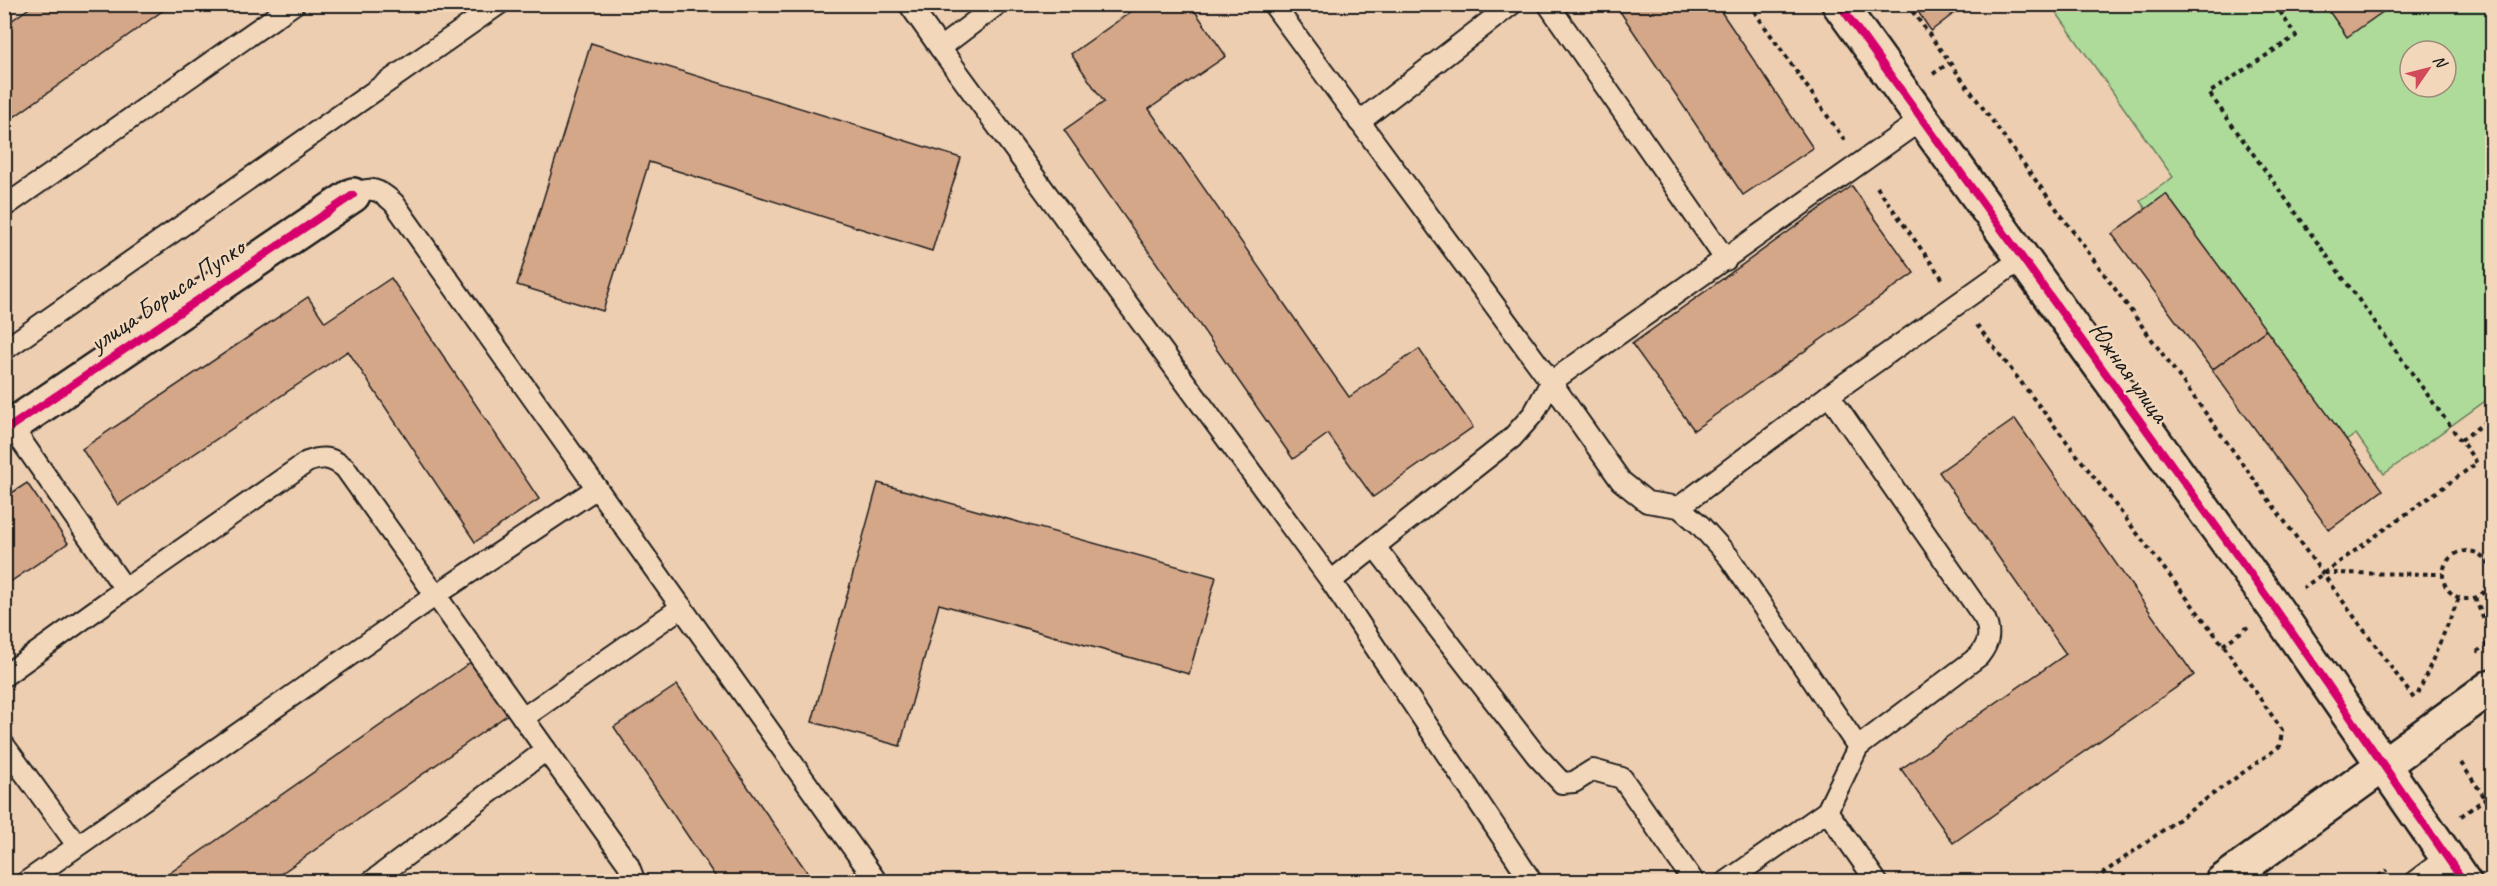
<svg xmlns="http://www.w3.org/2000/svg" width="2497" height="886" font-family="Caveat,sans-serif">
<style>
.green{fill:#aedb9a;stroke:#657c5b;stroke-width:1.5;fill-rule:evenodd}
.building{fill:#d5a789;stroke:#1c1c1c;stroke-width:1.5}
.lines{fill:none;stroke-linecap:round;stroke-linejoin:round}
.lane-casing{stroke:#1c1c1c;stroke-width:24}
.street-casing{stroke:#1c1c1c;stroke-width:38}
.secondary-casing{stroke:#1c1c1c;stroke-width:38}
.path{stroke:#1c1c1c;stroke-width:4;stroke-dasharray:4.5 4.5;stroke-linecap:butt}
.lane{stroke:#f3d7ba;stroke-width:20}
.street{stroke:#f3d7ba;stroke-width:33}
.secondary{stroke:#f3d7ba;stroke-width:33}
.cycleway-casing{stroke:#f3d7ba;stroke-width:11}
.cycleway{stroke:#d6006c;stroke-width:8}
.labels{text-anchor:middle;dominant-baseline:central;stroke-width:5;stroke-linejoin:round;paint-order:stroke}
.street-label{font-size:26px;fill:#1c1c1c;stroke:#f3d7ba}
</style>
<rect width="100%" height="100%" fill="#eeceb1"/>
<filter id="ink" filterUnits="userSpaceOnUse"><feTurbulence type="fractalNoise" baseFrequency=".0167" numOctaves="2"/><feDisplacementMap in="SourceGraphic" scale="12" xChannelSelector="R" yChannelSelector="G"/><feConvolveMatrix kernelMatrix="1 2 1 2 8 2 1 2 1" color-interpolation-filters="sRGB"/></filter>
<g filter="url(#ink)">
<path class="green" d="M2051 5H2492V396L2384 474 2356 434 2325 456 2140 201 2173 177ZM2410 51H2446V87H2410Z"/>
<g class="building">
<polygon points="35,4 172,4 4,124 4,26"/>
<polygon points="1142,4 1190,4 1226,56 1149,109 1349,397 1419,349 1473,427 1373,497 1328,434 1293,459 1064,130 1104,102 1071,54"/>
<polygon points="1615,4 1716,4 1813,148 1743,195"/>
<polygon points="1913,4 1966,4 1931,31"/>
<polygon points="2324,4 2394,4 2347,37"/>
<polygon points="591,43 961,158 932,251 649,162 603,311 517,285"/>
<polygon points="1852,186 1914,273 1694,430 1632,344"/>
<polygon points="2166,194 2266,330 2212,370 2112,234"/>
<polygon points="391,278 539,499 475,542 348,351 118,505 82,449 308,297 325,322"/>
<polygon points="2266,330 2383,490 2329,530 2212,370"/>
<polygon points="2015,419 2194,675 1953,843 1901,769 2066,654 1939,472"/>
<polygon points="27,483 68,543 4,586 4,498"/>
<polygon points="878,483 1216,577 1189,674 939,604 900,746 812,722"/>
<polygon points="478,657 514,710 269,882 157,882"/>
<polygon points="677,685 814,882 719,882 614,727"/>
</g>
<g class="lines">
<defs>
<g id="lane">
<polyline points="909,4 940,48"/>
<polyline points="998,4 940,48 1331,581 1532,882"/>
<polyline points="1273,4 1551,382 1621,481 1647,502 1679,507 1700,525 1729,557 1858,747"/>
<polyline points="1548,4 1726,260"/>
<polyline points="1359,122 1512,4"/>
<path d="M353 195C370 185 380 190 394 203L877 882"/>
<polyline points="4,207 294,4"/>
<polyline points="4,350 499,4"/>
<path d="M11 426 125 589 307 462C323 456 331 457 345 468L546 750 371 882"/>
<polyline points="1679,507 1829,395 2021,259"/>
<polyline points="1375,547 1536,755 1562,783 1574,782 1593,770 1622,778 1694,882"/>
<polyline points="1331,581 1512,438 1534,413 1551,382 1921,120"/>
<polyline points="4,676 125,589"/>
<polyline points="523,718 682,607"/>
<polyline points="4,745 77,845"/>
<polyline points="546,750 628,864 633,877 632,882"/>
<polyline points="1827,811 1877,882"/>
<polyline points="26,882 436,595 597,488"/>
<path d="M1726 882 1827 811 1858 747 1979 656C1989 643 1991 634 1985 619L1829 395"/>
<polyline points="2414,882 2447,857"/>
</g>
<g id="street">
<polyline points="1839,4 2275,608 2464,882"/>
<polyline points="4,431 353,195"/>
</g>
<polyline id="secondary" points="2222,882 2492,686"/>
</defs>
<use href="#lane" class="lane-casing"/>
<use href="#street" class="street-casing"/>
<use href="#secondary" class="secondary-casing"/>
<g class="path">
<polyline points="1749,4 1845,141"/>
<polyline points="1907,4 2415,700"/>
<polyline points="2275,4 2296,36 2209,93 2477,463 2303,588"/>
<polyline points="1933,74 1949,63"/>
<polyline points="1877,187 1944,281"/>
<polyline points="1977,325 2223,645 2282,730 2280,746 2091,882"/>
<polyline points="2461,440 2492,417"/>
<circle cx="2467" cy="575" r="24"/>
<polyline points="2324,573 2443,574"/>
<polyline points="2475,598 2492,640"/>
<polyline points="2223,645 2248,627"/>
<polyline points="2477,652 2492,640"/>
<polyline points="2418,694 2459,598"/>
<polyline points="2461,763 2492,808"/>
<polyline points="2461,816 2492,794"/>
<polyline points="2371,882 2387,870"/>
</g>
<use href="#lane" class="lane"/>
<use href="#street" class="street"/>
<use href="#secondary" class="secondary"/>
<defs>
<g id="cycleway">
<polyline points="1839,4 2275,608 2464,882"/>
<polyline points="4,431 353,195"/>
</g>
</defs>
<use href="#cycleway" class="cycleway-casing"/>
<use href="#cycleway" class="cycleway"/>
</g>
</g>
<g class="labels">
<g class="street-label">
<text transform="translate(167 295) rotate(-34)">улица Бориса Пупко</text>
<text transform="translate(2129 372) rotate(54)">Южная улица</text>
</g>
</g>
<rect width="2497" height="886" fill="none" stroke="#f3d7ba" stroke-width="24"/>
<rect x="12" y="12" width="2473" height="862" fill="none" stroke="#1c1c1c" stroke-width="2" filter="url(#ink)"/>
<g transform="translate(2428 69) rotate(55)"><circle r="28" fill="#f3d7ba" stroke="#9d8c7b" stroke-width="1.5"/>
<path d="M0-4.5L10 22L0 15L-10 22Z" fill="#d1495b"/>
<text y="-9" font-size="16" font-weight="bold" text-anchor="middle" fill="#1c1c1c">N</text>
</g>
</svg>
